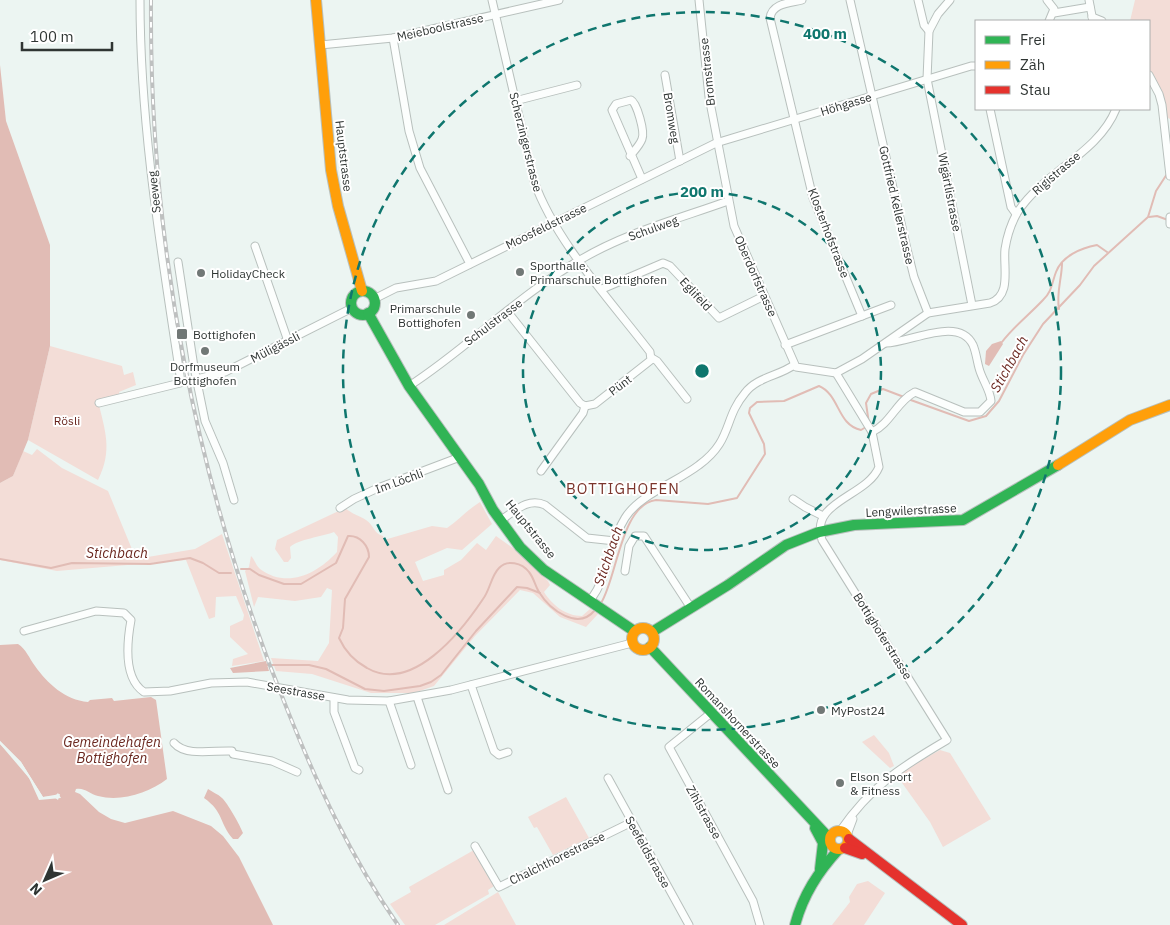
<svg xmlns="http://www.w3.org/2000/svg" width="1170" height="925" font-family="'IBM Plex Sans',sans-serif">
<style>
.green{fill:#f3ddd7}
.water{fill:#e1bcb5}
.pier{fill:#ecf5f2}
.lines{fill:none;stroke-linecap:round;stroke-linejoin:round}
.stream{stroke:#e1bcb5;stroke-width:2}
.street-casing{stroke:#b8c0bd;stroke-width:9}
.fast-casing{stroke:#b8c0bd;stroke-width:12}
.slow-casing{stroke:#b8c0bd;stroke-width:12}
.jam-casing{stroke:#b8c0bd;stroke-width:12}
.street{stroke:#fcfefd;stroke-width:7}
.fast{stroke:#30b455;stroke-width:10}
.slow{stroke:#ff9f0a;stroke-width:10}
.jam{stroke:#e5322d;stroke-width:10}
.rail-casing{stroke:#bec0c0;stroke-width:4}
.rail{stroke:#fff;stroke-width:2;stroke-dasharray:5.5;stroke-linecap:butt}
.ring{fill:none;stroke:#0f766e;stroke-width:2.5;stroke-dasharray:9 6}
.poi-dot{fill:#717876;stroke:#fff;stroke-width:2}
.labels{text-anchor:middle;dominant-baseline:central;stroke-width:4;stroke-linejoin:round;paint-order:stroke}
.street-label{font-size:12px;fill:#2f3533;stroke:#fff}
.poi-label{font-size:12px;fill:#2f3533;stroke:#fff;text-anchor:start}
.park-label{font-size:12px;fill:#67241d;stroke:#fff}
.water-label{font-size:14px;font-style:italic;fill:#6b2820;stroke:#fff}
.quarter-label{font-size:15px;letter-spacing:1px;fill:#7b352c;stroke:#fff}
.centre{fill:#0f766e;stroke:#fff;stroke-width:2.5}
.ring-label{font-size:15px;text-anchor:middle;font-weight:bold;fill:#0f766e;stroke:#fff;stroke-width:4;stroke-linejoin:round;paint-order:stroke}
</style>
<rect width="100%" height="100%" fill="#ecf5f2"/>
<g class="green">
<polygon points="1135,0 1170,0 1170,119 1166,117 1158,87 1149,68 1149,21 1130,21"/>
<path d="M50 346 122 366 124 375 133 372 136 385 119 392 120 396 98 401C105 431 113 450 98 480L28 440Z"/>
<polygon points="37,449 62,468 108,491 136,559 195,549 222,534 264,661 232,666 233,659 248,654 230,637 230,626 243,620 244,615 236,596 216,597 215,617 209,619 186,560 57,571 0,560 0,483 13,476 23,451 32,455"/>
<path d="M480 502 492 524 462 550 447 548 415 562 423 581 444 575V570L461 560 477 543 486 550 496 536 513 548 548 581 550 585 544 592C552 605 566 616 582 616L590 609 598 614 586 627 560 617 533 593 520 590 475 636 434 686 414 693H371L312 674 276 671 271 658 318 661 329 643 332 590 327 588 321 597 295 601 258 597 254 607 245 571 249 567 251 556C255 560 256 566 260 569 287 589 317 574 337 552L338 537 334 532C321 537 299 539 290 547L291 558 288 562H284L275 549 277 540 345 508C352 514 360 516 366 520 374 525 373 533 383 536L384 540 432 526 447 528C459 520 467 510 480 502Z"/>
<polygon points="874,735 889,753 894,766 890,768 862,742"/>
<polygon points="940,750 950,753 991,819 943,847 930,822 900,780 900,772"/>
<polygon points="566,797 589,838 553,855 537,827 534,828 528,817"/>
<polygon points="474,850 493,882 494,886 488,890 489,894 435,925 405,925 390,904 411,892 409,887"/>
<polygon points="868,881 885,893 864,925 832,925 850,902 849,897 857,884"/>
<polygon points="498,892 516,925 444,925"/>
</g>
<g class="water">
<polygon points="0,65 6,121 50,245 50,346 28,440 13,476 0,483"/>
<polygon points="1001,341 1003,344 989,366 985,364 986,351 992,344"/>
<path d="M18 644C26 649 29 658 35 666 47 683 65 700 88 702L90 700 112 698 114 701 151 697 156 700 167 779C149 793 121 802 98 796 90 794 84 787 76 789L75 792 80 794 99 812 111 819 125 823 173 811 211 826 223 836 239 857 273 925H0V744L19 764 43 798 54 797 58 800 60 794 43 797 21 762 0 741V645Z"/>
<polygon points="266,661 269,671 233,673 230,668"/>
<path d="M208 789C212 792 218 794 222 798 227 802 241 827 243 833L238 839H233C219 823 224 812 204 798Z"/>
</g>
<polygon class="pier" points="0,741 21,762 43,797 55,796 58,793 61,798 39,800 29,778 0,744"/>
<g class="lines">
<g class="stream">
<polyline points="1149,217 1157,216 1168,220"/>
<path d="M1059 309C1056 293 1062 278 1062 263"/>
<path d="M1002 342C1014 326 1029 315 1043 300 1052 292 1052 282 1056 272 1062 256 1081 248 1097 245L1107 252"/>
<polyline points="908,399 969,421 986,416 999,401 1023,355 1043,324 1080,285 1094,266 1148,217 1156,191 1167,174"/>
<polyline points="869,424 866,403 871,394 883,389 904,397"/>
<polyline points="0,559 51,568 72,563 150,564 190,558 203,563 219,573 231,573"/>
<path d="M241 569H250L259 575 284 584H301L336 563 348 536C360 535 369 546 369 557L345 599 343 628 339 638C345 651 354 661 367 668 412 694 461 632 483 599 490 590 491 576 499 568 507 559 522 563 529 572 534 578 535 586 539 592 550 610 578 631 595 610"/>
<path d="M601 603C617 578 621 504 656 500L708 504 737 498 765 454 764 444 749 413 750 408 757 402 784 401 819 386C840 395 837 425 861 430L866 427"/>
<polyline points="266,665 309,665 326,669 365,689 384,691 420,686 431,682 441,675 476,631 517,587 527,588 540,593"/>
</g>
<defs>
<g id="street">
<path d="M140 0C140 129 162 255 181 382"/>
<path d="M492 0 534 181C555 241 611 301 650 352L651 360 595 404 585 406 580 403 507 311"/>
<path d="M699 0 709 97 734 226 796 367 836 373 862 359 928 313 990 303C1012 296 1003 267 1005 249 1007 236 1011 224 1017 213 1043 172 1098 154 1116 109"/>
<path d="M802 0C790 3 772 3 770 18L813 198 862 316"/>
<polyline points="850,0 907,249 914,277 928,313"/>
<polyline points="918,0 924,25 929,31"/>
<polyline points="950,0 938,14 929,31 927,79 972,305"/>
<polyline points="1047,0 1054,9 1049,21"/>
<polyline points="1089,0 1093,21"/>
<polyline points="1054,13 1090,7"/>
<polyline points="1092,17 1102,21"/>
<polyline points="393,38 409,131 420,168 470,264"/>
<polyline points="320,45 393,38 559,0"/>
<polyline points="665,75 680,161"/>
<polyline points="1149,75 1159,94 1162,105 1170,176"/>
<polyline points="515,101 577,85"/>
<polyline points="990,109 1011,207 1016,214"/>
<path d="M630 156C634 151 640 145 642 139 645 132 637 103 631 100L616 104 612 110 642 179"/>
<polyline points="1170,217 1170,224"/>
<polyline points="255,246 288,341"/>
<polyline points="178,262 194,367 205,421 223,463 234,500"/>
<polyline points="602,289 663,263 670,266 719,318 764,296"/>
<polyline points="374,299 396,288 436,281 716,143 971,66 976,66"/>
<polyline points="785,345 891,305"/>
<polyline points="652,358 657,361 687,399"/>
<path d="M836 373 872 432 879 467C867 497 809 501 822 540L947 740C901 767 871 786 840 831"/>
<path d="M409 386C468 348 518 295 580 260 625 233 678 219 728 201"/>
<polyline points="99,403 225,372 352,308"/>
<path d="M872 432C890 424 897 401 915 392L964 412H980L991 401C990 389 982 380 979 368 977 361 976 352 973 345 959 315 910 343 886 343"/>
<polyline points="541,471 583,413 585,406"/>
<polyline points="793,499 805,507 823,516"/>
<polyline points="340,508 354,499 378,488 460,457"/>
<path d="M504 518C517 509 529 498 545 505L587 538 615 541"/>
<polyline points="625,571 629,546 635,536 644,536 691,608"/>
<path d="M590 601C611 572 608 545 625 518 639 495 677 482 699 465 733 440 723 419 745 393 757 377 779 376 794 365"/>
<path d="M24 631 96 611 124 613 131 620C127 642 123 678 144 692L170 691 211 683 247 682 348 700 389 701 451 690 632 643"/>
<polyline points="471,685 494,751 499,755 508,752"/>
<polyline points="417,697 448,790"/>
<polyline points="334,698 334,712 355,768 359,770"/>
<polyline points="389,701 411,765"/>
<polyline points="711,713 669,747 753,901 760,925"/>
<path d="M174 743C186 757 215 750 232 751L233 754 272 761 297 772"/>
<polyline points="608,778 689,925"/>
<polyline points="847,835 853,819"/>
<polyline points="475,846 499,887 632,822"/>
</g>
<g id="fast">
<circle cx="363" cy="303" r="12"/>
<polyline points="368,313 409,386 479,484 493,510 520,547 544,570 634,631"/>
<polyline points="652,632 728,585 786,545 819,532 854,525 963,520 1058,465"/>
<polyline points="650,647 830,839"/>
<polyline points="815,828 823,843 820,869"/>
<path d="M795 925C803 895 818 872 839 849"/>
</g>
<g id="slow">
<polyline points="316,0 331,170 338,206 362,291"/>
<polyline points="1058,465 1130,420 1170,405"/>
<circle cx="643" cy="639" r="11"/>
<circle cx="839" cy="840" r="9"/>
</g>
<g id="jam">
<polyline points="849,839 962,925"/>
<polyline points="845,848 862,854"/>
</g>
</defs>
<use href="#street" class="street-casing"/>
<use href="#fast" class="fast-casing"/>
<use href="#slow" class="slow-casing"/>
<use href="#jam" class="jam-casing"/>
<use href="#street" class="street"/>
<use href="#fast" class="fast"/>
<use href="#slow" class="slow"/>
<use href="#jam" class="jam"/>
<defs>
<path id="rail" d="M151 0C149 242 196 485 287 709 317 784 351 858 398 925"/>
</defs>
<use href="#rail" class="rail-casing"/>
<use href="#rail" class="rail"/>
</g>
<g class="ring">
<circle cx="702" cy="371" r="179"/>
<circle cx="702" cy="371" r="359"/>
</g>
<g class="poi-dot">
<circle cx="520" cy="272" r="5"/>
<circle cx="201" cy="273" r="5"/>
<circle cx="471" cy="315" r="5"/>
<rect x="176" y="328" width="12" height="12" rx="2.5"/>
<circle cx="205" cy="351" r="5"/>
<circle cx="821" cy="710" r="5"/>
<circle cx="840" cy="783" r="5"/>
</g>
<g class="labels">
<g class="street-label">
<text transform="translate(440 27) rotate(-13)">Meieboolstrasse</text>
<text transform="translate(707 72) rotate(-96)">Bromstrasse</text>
<text transform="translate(846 104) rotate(-17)">Höhgasse</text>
<text transform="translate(672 118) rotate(81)">Bromweg</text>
<text transform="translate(526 142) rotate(76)">Scherzingerstrasse</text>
<text transform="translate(344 156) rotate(83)">Hauptstrasse</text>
<text transform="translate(1056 173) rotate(-41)">Rigistrasse</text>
<text transform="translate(154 192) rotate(-96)">Seeweg</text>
<text transform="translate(950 192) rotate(79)">Wigärtlistrasse</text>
<text transform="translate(897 205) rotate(77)">Gottfried Kellerstrasse</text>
<text transform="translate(546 226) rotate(-26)">Moosfeldstrasse</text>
<text transform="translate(653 228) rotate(-20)">Schulweg</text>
<text transform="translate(829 233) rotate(69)">Klosterhofstrasse</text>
<text transform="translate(756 276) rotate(66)">Oberdorfstrasse</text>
<text transform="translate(696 294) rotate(47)">Eglifeld</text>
<text transform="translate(493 322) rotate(-37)">Schulstrasse</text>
<text transform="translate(275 347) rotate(-27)">Müligässli</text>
<text transform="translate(620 385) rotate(-37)">Pünt</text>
<text transform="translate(399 481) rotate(-20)">Im Löchli</text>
<text transform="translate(911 510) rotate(-3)">Lengwilerstrasse</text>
<text transform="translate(531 529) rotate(51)">Hauptstrasse</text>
<text transform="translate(883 636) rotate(58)">Bottighoferstrasse</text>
<text transform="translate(296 691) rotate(10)">Seestrasse</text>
<text transform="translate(738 723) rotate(47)">Romanshornerstrasse</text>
<text transform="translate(704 812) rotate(61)">Zihlstrasse</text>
<text transform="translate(648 852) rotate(61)">Seefeldstrasse</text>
<text transform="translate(557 858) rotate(-26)">Chalchthorestrasse</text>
</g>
<g class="poi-label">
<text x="530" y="265">Sporthalle,<tspan x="530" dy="14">Primarschule Bottighofen</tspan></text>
<text x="211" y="273">HolidayCheck</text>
<text x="461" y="308" text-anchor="end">Primarschule<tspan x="461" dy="14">Bottighofen</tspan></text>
<text x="193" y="334">Bottighofen</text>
<text x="205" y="366" text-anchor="middle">Dorfmuseum<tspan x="205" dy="14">Bottighofen</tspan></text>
<text x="831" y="710">MyPost24</text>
<text x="850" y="776">Elson Sport<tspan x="850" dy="14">&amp; Fitness</tspan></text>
</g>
<g class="park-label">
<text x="67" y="420">Rösli</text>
</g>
<g class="water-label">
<text transform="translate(1009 364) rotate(-61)">Stichbach</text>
<text x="117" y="553">Stichbach</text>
<text transform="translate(608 556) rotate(-71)">Stichbach</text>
<text x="112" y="742">Gemeindehafen<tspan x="112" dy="16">Bottighofen</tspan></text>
</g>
<g class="quarter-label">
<text x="623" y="488">BOTTIGHOFEN</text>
</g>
</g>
<circle cx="702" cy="371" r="8" class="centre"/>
<g class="ring-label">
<text x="825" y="39">400 m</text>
<text x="702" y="197">200 m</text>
</g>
<rect x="975" y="20" width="175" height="90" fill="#ffffff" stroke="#acaead"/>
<rect x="985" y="36" width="25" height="8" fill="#30b455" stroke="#acaead"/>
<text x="1020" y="45" font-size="15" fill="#2f3533">Frei</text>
<rect x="985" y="61" width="25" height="8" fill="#ff9f0a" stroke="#acaead"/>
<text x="1020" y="70" font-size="15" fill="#2f3533">Zäh</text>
<rect x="985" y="86" width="25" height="8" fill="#e5322d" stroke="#acaead"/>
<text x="1020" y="95" font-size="15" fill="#2f3533">Stau</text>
<g transform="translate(45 880) rotate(225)" stroke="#ffffff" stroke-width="4" paint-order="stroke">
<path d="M0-4L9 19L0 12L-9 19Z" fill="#2f3533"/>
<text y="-8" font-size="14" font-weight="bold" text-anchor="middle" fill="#2f3533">N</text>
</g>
<path d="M22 42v8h90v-8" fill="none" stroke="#2f3533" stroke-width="2.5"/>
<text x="30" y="42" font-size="15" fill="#2f3533" stroke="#ffffff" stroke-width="4" paint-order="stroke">100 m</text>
</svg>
